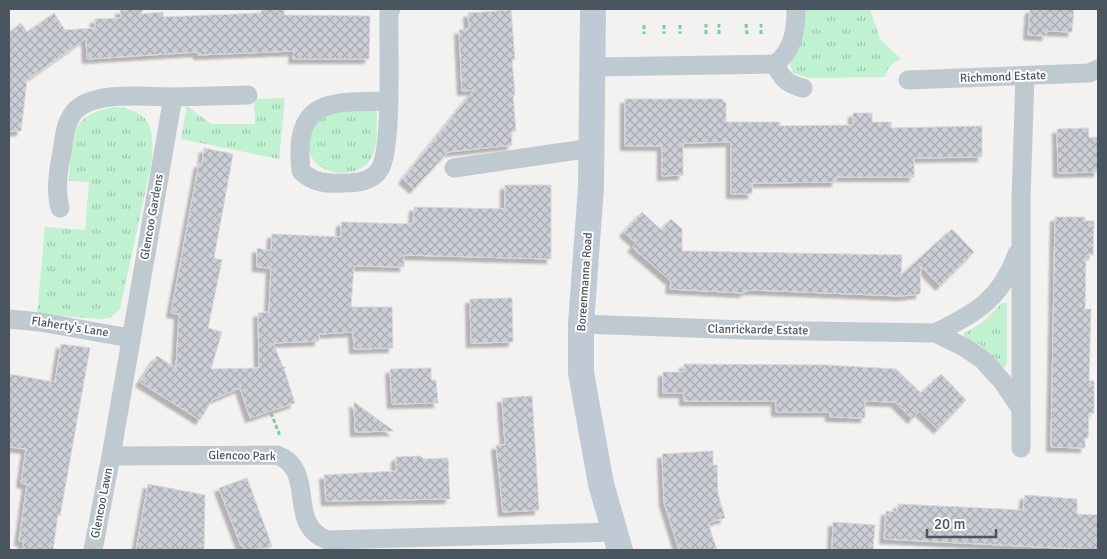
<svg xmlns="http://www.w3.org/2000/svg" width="1107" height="559" font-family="Signika,sans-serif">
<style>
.grass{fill:url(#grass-tufts)}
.building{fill:url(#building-cross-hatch);stroke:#d5d8dd;filter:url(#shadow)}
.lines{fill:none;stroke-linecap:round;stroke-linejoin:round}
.path{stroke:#78cfa1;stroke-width:3;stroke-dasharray:4 2.5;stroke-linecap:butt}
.minor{stroke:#bfc9d0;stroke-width:19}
.secondary{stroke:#bfcad5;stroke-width:26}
.labels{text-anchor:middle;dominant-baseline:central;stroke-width:4;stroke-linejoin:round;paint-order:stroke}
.street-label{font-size:12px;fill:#49555f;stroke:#fff}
</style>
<defs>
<pattern id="grass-tufts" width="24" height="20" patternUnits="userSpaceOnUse" patternTransform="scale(1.25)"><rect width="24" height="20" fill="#c0f1d1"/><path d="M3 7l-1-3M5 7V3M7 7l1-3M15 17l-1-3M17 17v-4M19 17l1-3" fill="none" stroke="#9ec6ad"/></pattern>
<pattern id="building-cross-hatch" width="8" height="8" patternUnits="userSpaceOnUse" patternTransform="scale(1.25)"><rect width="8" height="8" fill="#cbced4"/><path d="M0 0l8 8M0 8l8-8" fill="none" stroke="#a7aaaf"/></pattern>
<filter id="shadow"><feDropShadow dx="-4.5" dy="4.5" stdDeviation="1" flood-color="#0004"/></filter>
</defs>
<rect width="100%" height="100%" fill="#f4f1f1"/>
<g class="grass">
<path d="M806 9H870L880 39 901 59C891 63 888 67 885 77L808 78 793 73 790 65 802 35Z"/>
<polygon points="285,98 279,159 181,139 187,106 211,124 255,124 254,99"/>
<path d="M117 107C152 111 154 130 152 160L120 309 111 317 100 319 37 314 45 227 85 230 89 182 69 181C72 139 68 113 117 107Z"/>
<path d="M374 110 377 111C376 125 379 144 372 157 357 186 295 174 311 131 313 125 321 118 325 113Z"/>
<polygon points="1002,303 1007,303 1007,361 1006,366 1002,367 980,345 962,335 983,322"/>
</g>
<g class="building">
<polygon points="135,9 142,9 142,14 163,12 163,17 261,13 261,9 284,9 284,15 370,16 369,59 293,59 294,51 198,55 198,52 87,59 86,38 27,80 21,131 9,131 9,32 21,23 27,32 54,13 65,30 95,28 95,19 121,18 120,10"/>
<polygon points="1030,9 1074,9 1072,32 1047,31 1046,36 1028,35"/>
<polygon points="511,10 515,60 512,60 515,95 513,95 516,131 511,132 512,145 448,152 414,189 403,179 474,90 462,91 459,30 469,29 468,13"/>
<polygon points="625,99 723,99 723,102 726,102 726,122 780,122 780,126 853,125 853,113 872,113 872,122 891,122 891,128 982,126 982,157 914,158 914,177 836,177 836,182 752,183 752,194 731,194 731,142 683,143 683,175 662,176 662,146 625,146"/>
<polygon points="1088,128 1089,138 1098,137 1098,172 1058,173 1057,129"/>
<polygon points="204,148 233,154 214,258 222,260 208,328 222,332 211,369 259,368 258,313 269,312 271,268 257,267 257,248 271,251 272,234 341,237 341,222 413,224 414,207 505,209 505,185 551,185 551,259 404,255 404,267 354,266 351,307 392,307 393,348 354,349 353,332 319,334 319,341 273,343 283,367 286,367 284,369 295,403 250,418 240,388 212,400 200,420 140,382 157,356 176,368 179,314 171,313 199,163 202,164"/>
<polygon points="642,212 661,230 671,219 682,229 682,251 902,255 901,275 952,229 974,252 940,286 921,266 920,294 901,296 753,290 744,291 744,293 670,289 671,281 632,247 636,243 624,232"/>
<polygon points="1055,217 1085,217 1085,221 1094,221 1093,255 1086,255 1085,309 1091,309 1089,381 1094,381 1094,413 1089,413 1088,438 1085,438 1085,448 1051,447"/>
<polygon points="512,298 513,342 471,343 470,299"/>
<polygon points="61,344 90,348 60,516 58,515 53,550 22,550 24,542 19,541 27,484 21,483 26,449 9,447 9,374 55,382"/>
<polygon points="684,364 826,365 896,369 921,393 941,374 966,400 938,429 919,411 912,419 895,402 865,401 865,418 830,417 830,412 776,412 776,401 684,401 684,393 663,393 663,372 684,372"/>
<polygon points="431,368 431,380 436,380 438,403 392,404 390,369"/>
<polygon points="532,396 539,510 503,512 496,445 505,445 502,398"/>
<polygon points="354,402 394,431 355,432"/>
<polygon points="713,451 713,465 717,465 718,494 725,518 708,523 717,550 679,550 664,502 662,454"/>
<polygon points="420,456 424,459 448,458 450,499 326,501 324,475 396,471 396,457"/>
<polygon points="247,478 268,535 272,547 245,550 243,545 241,546 219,488"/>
<polygon points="148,484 205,495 204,550 136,550"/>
<polygon points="1025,495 1077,499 1077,514 1098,515 1098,550 884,539 886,511 897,512 898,504 1023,510"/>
<polygon points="833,522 875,525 873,550 832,550"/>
</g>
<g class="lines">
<g class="path">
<polyline points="746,24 747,34"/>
<polyline points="644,25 644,34"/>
<polyline points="664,25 664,34"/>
<polyline points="680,25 680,34"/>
<polyline points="706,34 706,24"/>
<polyline points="719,34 719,24"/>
<polyline points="761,34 761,24"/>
<polyline points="271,413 280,436"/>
</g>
<g class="minor">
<path d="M775 64C782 79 787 84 803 88"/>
<path d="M593 67 775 64C793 51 796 30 796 9"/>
<polyline points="908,80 1089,73 1098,69"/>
<path d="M248 95 173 97 111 456 277 455C318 470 285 526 328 540L615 532"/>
<path d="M387 101C330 102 293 98 301 171 313 183 327 184 343 183 357 183 372 182 380 169 393 147 388 43 389 13L391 9"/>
<polyline points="454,168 592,148"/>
<path d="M60 208C55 190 58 170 62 152 64 138 65 123 74 112 92 90 147 97 173 97"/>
<polyline points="9,319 40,322 130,338"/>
<polyline points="581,324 747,330 935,333 964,347 982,359 1002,381 1021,409"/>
<path d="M935 333C976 313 1001 299 1017 254"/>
<polyline points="1021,448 1021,198 1025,77"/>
<polyline points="93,550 111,456"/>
</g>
<polyline class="secondary" points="593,9 591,187 581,324 581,373 601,484 620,550"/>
</g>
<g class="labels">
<g class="street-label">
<text transform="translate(1003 77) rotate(-2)">Richmond Estate</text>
<text transform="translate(152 217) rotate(-80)">Glencoo Gardens</text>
<text transform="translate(585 282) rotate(-86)">Boreenmanna Road</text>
<text transform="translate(70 327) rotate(9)">Flaherty's Lane</text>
<text transform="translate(758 330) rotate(1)">Clanrickarde Estate</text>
<text transform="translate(242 456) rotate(1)">Glencoo Park</text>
<text transform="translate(102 503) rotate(-79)">Glencoo Lawn</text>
</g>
</g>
<rect width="1107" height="559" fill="none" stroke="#49555f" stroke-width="20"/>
<path d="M927 529v8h69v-8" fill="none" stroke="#49555f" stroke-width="2.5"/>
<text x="934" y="529" font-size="15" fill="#49555f" stroke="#ffffff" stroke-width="4" paint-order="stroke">20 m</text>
</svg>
